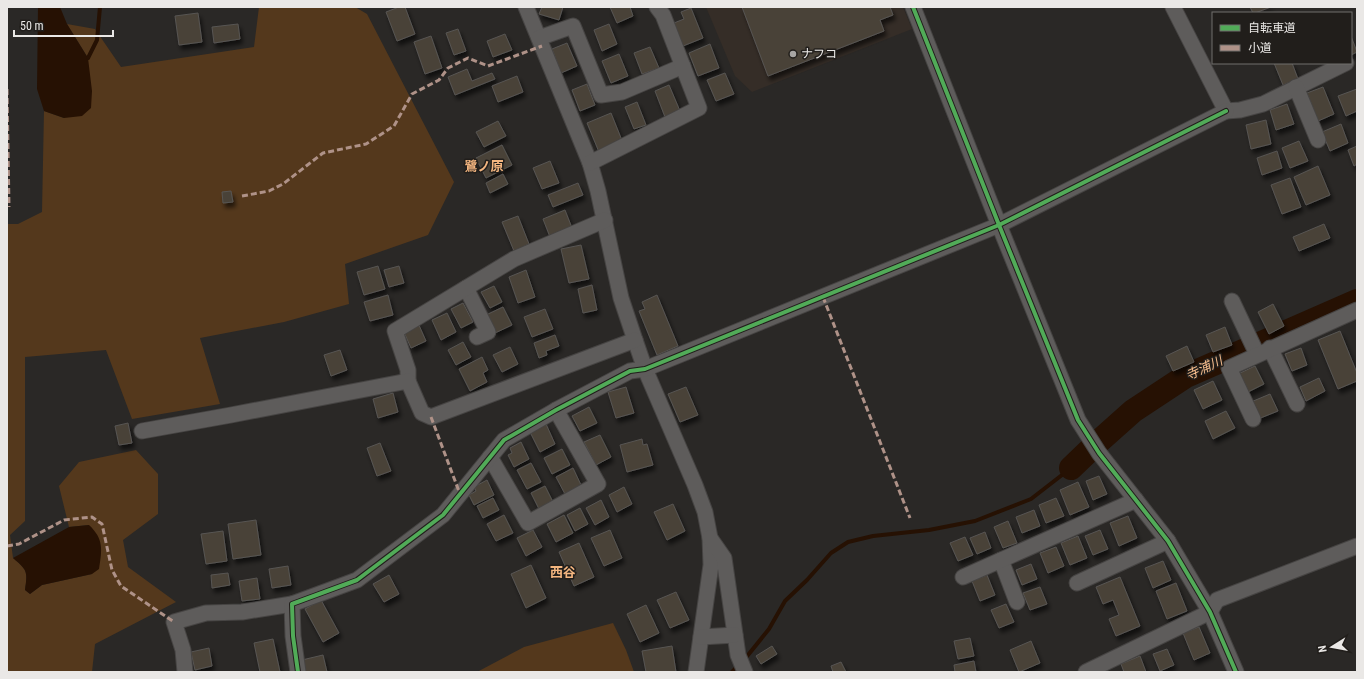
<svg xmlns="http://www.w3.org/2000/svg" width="1364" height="679" font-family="'Roboto Condensed','Noto Sans JP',sans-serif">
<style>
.built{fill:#352d27}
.green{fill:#54381c}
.water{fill:#261103}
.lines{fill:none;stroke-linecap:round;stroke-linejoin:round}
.stream{stroke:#261103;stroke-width:4}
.river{stroke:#261103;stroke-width:24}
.building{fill:#4a4237;stroke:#575553;filter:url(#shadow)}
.minor-casing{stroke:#464443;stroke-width:17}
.minor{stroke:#5e5c5b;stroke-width:15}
.quiet{stroke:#af9288;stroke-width:3;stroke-dasharray:6 3;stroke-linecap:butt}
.cycleway-casing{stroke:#211e1b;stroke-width:6}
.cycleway{stroke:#51ab58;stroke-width:4}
.poi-dot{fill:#a7a5a3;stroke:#211e1b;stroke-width:1.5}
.labels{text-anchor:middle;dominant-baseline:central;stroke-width:3;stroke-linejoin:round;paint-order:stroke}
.poi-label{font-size:12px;fill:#eae8e6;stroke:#211e1b;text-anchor:start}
.neighbourhood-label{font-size:13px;font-weight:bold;fill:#f4b680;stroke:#211e1b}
.water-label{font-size:13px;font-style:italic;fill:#f7bd8d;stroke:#211e1b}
</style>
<defs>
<filter id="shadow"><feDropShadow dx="2.5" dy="4.5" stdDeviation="2" flood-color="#0009"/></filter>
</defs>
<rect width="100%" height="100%" fill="#2a2826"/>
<polygon class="built" points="706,7 903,7 912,29 752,92 735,76"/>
<g class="green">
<path d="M259 7H355L367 14 454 182 428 235 345 264 349 304 284 322 200 338 220 404 132 419 106 350 25 357V521L10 535 13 558C27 570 28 571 25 590L30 594 42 585 92 574 89 525 69 527 59 486 79 462 136 450 158 474V514L123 540 128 567 176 602 95 644 92 672H7V224H18L42 212 44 111 64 118 88 58 67 24 95 29 121 67 254 47Z"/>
<polygon points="613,623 626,650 634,672 477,672 524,647"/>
</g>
<g class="water">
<polygon points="38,7 60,7 67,24 88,58 92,91 91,108 82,116 64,118 44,111 37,89"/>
<path d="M89 525C104 539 102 550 99 569L92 574 42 585 30 594 25 590C28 571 27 570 13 558L69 527Z"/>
</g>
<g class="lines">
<g class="stream">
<polyline points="88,58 97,40 100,7"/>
<polyline points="744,660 769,629 785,601 807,580 831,553 848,542 873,536 929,530 975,521 1031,499 1071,468"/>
<polyline points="732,672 739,665"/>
</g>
<polyline class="river" points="1071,468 1096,444 1133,411 1186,376 1357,301"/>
</g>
<g class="building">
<polygon points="399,7 405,7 415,34 397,41 386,12"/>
<polygon points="542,7 563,7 559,20 539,14"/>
<polygon points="610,7 630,7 633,16 617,23"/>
<polygon points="742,7 890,7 893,15 880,20 884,31 768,76"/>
<polygon points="1250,7 1271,7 1255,13 1253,13"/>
<polygon points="691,8 703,38 683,46 674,23 684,19 681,12"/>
<polygon points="198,13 202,42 179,45 175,16"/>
<polygon points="238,24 240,39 214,43 212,27"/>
<polygon points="609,24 617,44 602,51 594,30"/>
<polygon points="458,29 466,51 454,55 446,33"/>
<polygon points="505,34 512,50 493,57 487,41"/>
<polygon points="431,36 442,68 425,74 414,42"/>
<polygon points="1351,36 1357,52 1351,55"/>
<polygon points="567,43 577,66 561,73 552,49"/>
<polygon points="710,44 719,68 698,76 689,53"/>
<polygon points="650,47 659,68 642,74 634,53"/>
<polygon points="619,54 628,76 611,83 602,61"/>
<polygon points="1274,63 1292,63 1298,79 1283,85"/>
<polygon points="467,69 472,81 492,73 495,79 455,95 448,77"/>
<polygon points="725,73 734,94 716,101 707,80"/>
<polygon points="517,76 523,92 498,102 492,86"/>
<polygon points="587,84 595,105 580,111 572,90"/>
<polygon points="669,85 680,111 665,117 655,91"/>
<polygon points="1323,87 1334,114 1318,121 1307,93"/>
<polygon points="1357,89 1357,111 1346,116 1338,96"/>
<polygon points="637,102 646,125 634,129 625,107"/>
<polygon points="1287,104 1294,124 1276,130 1270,110"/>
<polygon points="611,113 623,143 599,152 587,123"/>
<polygon points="1266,120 1271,144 1251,149 1246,125"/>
<polygon points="498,121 506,136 484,147 476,132"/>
<polygon points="1341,124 1348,143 1330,151 1322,132"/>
<polygon points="1299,141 1308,161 1290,168 1282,148"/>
<polygon points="502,145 512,165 486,178 476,158"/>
<polygon points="1357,146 1357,164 1354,166 1348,150"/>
<polygon points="1277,151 1282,168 1262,175 1257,158"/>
<polygon points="550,161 559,183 542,189 533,168"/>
<polygon points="1318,166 1330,195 1306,205 1294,177"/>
<polygon points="503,174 508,184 490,193 486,183"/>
<polygon points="1290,178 1301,207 1282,214 1271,185"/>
<polygon points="578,183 583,195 553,207 548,195"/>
<polygon points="231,191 233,202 223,203 222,192"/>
<polygon points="565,210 572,228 550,237 543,219"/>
<polygon points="518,216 529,244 514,251 502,222"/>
<polygon points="1324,224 1330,238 1299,251 1293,237"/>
<polygon points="581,245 589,279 569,283 561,249"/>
<polygon points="378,266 385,289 364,295 357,272"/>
<polygon points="399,266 404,283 389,287 384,270"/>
<polygon points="526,270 535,297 518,303 509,277"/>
<polygon points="592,285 597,310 583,313 578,289"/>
<polygon points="494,286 502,302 490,308 481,292"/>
<polygon points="388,295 393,315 370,321 364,302"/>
<polygon points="657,295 678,346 657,355 639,311 645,309 642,302"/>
<polygon points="463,303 473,322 461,328 451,309"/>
<polygon points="1273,304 1284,326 1269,334 1258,312"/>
<polygon points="503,307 512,325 495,333 486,315"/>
<polygon points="545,309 553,329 532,337 524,317"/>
<polygon points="447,313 456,332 441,340 432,320"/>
<polygon points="418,323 426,341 411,348 403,330"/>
<polygon points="1225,327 1232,345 1213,352 1206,335"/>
<polygon points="1340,331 1357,373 1357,381 1338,389 1318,340"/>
<polygon points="555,335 559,346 546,351 547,355 539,358 534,343"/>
<polygon points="463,342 471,357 456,365 448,350"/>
<polygon points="1187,346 1194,362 1173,371 1166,356"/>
<polygon points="510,347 518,364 502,372 493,355"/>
<polygon points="1301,348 1307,365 1292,371 1285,354"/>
<polygon points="340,350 347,370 331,376 324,355"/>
<polygon points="482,357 488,370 483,373 487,382 470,391 459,369"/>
<polygon points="1255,366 1264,384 1246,393 1238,374"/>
<polygon points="1319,378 1325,391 1306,401 1300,387"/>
<polygon points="1213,381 1222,400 1203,409 1194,390"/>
<polygon points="626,387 634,413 616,418 608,392"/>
<polygon points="686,387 698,415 680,422 668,394"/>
<polygon points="393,393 398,412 378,418 373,399"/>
<polygon points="1270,394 1278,411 1258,419 1251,402"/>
<polygon points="589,407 597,423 580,431 572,416"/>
<polygon points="1226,411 1235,428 1213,439 1205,421"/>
<polygon points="128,423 132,443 119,445 115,426"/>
<polygon points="546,424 555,444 540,452 530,432"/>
<polygon points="600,435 611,457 596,465 584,442"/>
<polygon points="642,439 643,445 647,444 653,465 627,472 620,445"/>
<polygon points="521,442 529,459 514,467 508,455 512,453 510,448"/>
<polygon points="380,443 391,471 377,476 367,448"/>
<polygon points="562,449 570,465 552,474 544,458"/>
<polygon points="531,463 541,482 527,489 517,470"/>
<polygon points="573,468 581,485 565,494 556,477"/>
<polygon points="1099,476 1107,494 1093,500 1086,481"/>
<polygon points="487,480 494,495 474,505 469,495 476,491 474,487"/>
<polygon points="1078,482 1089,507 1070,515 1060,490"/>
<polygon points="545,486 553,502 539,509 531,493"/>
<polygon points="624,487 632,504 617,512 609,495"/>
<polygon points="493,498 499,510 483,518 477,506"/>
<polygon points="1056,498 1064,516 1046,523 1039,505"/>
<polygon points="601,500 609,517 595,525 586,508"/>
<polygon points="673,504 685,531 667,540 654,512"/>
<polygon points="580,508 588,524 575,531 567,515"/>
<polygon points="1034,510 1040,526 1022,533 1016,517"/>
<polygon points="504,515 513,533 496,541 487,524"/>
<polygon points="564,515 573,533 556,542 547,524"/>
<polygon points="1128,516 1137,538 1119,546 1110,523"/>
<polygon points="256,520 261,555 233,559 228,524"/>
<polygon points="1008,521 1017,543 1003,548 994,527"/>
<polygon points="533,530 542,547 526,556 517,538"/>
<polygon points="610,530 622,558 604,566 591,538"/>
<polygon points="1100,530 1108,549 1093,555 1085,536"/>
<polygon points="223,531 227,561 206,564 201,534"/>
<polygon points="985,532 991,548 977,554 970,538"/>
<polygon points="1078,536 1087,558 1070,565 1061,543"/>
<polygon points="965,537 973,555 958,561 950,543"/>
<polygon points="579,543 594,577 574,586 559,552"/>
<polygon points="1056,547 1064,566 1048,573 1040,553"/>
<polygon points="1163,561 1171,580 1153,588 1145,568"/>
<polygon points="1031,564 1037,579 1022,585 1016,570"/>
<polygon points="531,565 546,598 526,608 511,574"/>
<polygon points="288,566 291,585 272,588 269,569"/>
<polygon points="228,573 230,585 212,588 211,575"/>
<polygon points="389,575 399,594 384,602 373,584"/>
<polygon points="987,575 995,595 980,601 972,581"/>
<polygon points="1120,577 1140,626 1116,636 1109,619 1119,615 1113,600 1103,604 1096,587"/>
<polygon points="257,578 260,599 242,601 239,581"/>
<polygon points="1176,583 1187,611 1167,619 1156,591"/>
<polygon points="1040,587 1047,604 1030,610 1023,593"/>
<polygon points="676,592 689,620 670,628 657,600"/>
<polygon points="321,600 339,633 323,642 305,609"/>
<polygon points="1006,604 1014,622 999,628 991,610"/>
<polygon points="646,605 659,633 640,642 627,614"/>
<polygon points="1199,627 1210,653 1194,660 1183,633"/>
<polygon points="970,638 974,656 958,659 954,641"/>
<polygon points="273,639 280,672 260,672 254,643"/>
<polygon points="1031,641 1040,663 1019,672 1010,650"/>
<polygon points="672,646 676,672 646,672 642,651"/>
<polygon points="772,646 777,654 761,664 756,656"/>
<polygon points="209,648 212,666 195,670 191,652"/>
<polygon points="1167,649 1174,665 1160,671 1153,654"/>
<polygon points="323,655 327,672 305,672 302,660"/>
<polygon points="1140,656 1146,672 1124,672 1121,664"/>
<polygon points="974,661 976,672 955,672 954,665"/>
<polygon points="841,662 846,672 833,672 831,666"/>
</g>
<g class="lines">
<defs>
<g id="minor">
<polyline points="526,7 590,163 598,191 621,298 635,340 645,369 695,485 705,512 710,538 711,565 696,672"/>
<polyline points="913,7 999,225 1078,420 1099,453 1168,541 1210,612 1236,672"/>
<polyline points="1173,7 1226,111 1240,110 1263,104 1346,63"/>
<polyline points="539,38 573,26 601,95 622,92 683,66"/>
<polyline points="1296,87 1318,140"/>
<polyline points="590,163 699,108 663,15 657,7"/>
<polyline points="466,288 488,332 477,337"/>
<polyline points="1232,301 1257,354"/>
<polyline points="1270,348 1297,404"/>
<polyline points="408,381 408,370 395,331 514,259 605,220"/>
<polyline points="1253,419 1229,368 1357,310"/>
<polyline points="142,431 231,415 408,381 422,413 431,417 635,340"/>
<polyline points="490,457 528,523 598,484 556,410"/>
<polyline points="710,538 724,558 738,655 745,672"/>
<polyline points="1001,560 1017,602"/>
<polyline points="963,577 1136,500"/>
<polyline points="1077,583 1168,541"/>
<polyline points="701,637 735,635"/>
<polyline points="185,672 183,650 174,622 206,613 242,612 292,604"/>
<polyline points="298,672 293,636 292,604 357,580 443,515 504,440 556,410 630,371 645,369 999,225 1226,111"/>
<polyline points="1086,672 1210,612 1217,600 1357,546"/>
</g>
</defs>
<use href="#minor" class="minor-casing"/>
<use href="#minor" class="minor"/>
<g class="quiet">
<polyline points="7,89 9,207"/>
<polyline points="242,196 269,191 283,184 323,153 366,144 394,126 412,94 439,80 448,68 468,58 488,66 542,46"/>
<polyline points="823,297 910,518"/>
<polyline points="431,417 460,494"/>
<polyline points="7,546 19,544 64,520 92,517 102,524 112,570 121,586 174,622"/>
</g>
<defs>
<g id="cycleway">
<polyline points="913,7 999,225 1078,420 1099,453 1168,541 1210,612 1236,672"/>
<polyline points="298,672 293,636 292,604 357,580 443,515 504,440 556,410 630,371 645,369 999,225 1226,111"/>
</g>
</defs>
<use href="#cycleway" class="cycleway-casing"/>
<use href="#cycleway" class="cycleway"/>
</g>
<circle class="poi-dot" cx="793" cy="54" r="4"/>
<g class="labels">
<g class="poi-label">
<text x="801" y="54">ナフコ</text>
</g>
<g class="neighbourhood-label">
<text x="484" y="166">鷺ノ原</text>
<text x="563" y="572">西谷</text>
</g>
<g class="water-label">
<text transform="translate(1204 368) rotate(-25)">寺浦川</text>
</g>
</g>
<rect width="1364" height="679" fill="none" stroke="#eae8e6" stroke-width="16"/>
<rect x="1212" y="12" width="140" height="52" fill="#211e1b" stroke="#716f6c"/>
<rect x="1220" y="25" width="20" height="6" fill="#51ab58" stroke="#716f6c"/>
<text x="1248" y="32" font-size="12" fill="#eae8e6">自転車道</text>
<rect x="1220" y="45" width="20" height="6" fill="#af9288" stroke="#716f6c"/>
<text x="1248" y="52" font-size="12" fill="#eae8e6">小道</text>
<g transform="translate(1332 647) rotate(259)" stroke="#211e1b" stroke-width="3" paint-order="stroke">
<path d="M0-3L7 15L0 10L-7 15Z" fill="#eae8e6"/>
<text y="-6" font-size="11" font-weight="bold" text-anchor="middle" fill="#eae8e6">N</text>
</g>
<path d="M14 30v6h99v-6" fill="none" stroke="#eae8e6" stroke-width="2"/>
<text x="20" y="30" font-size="12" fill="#eae8e6" stroke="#211e1b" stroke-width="3" paint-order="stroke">50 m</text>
</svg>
